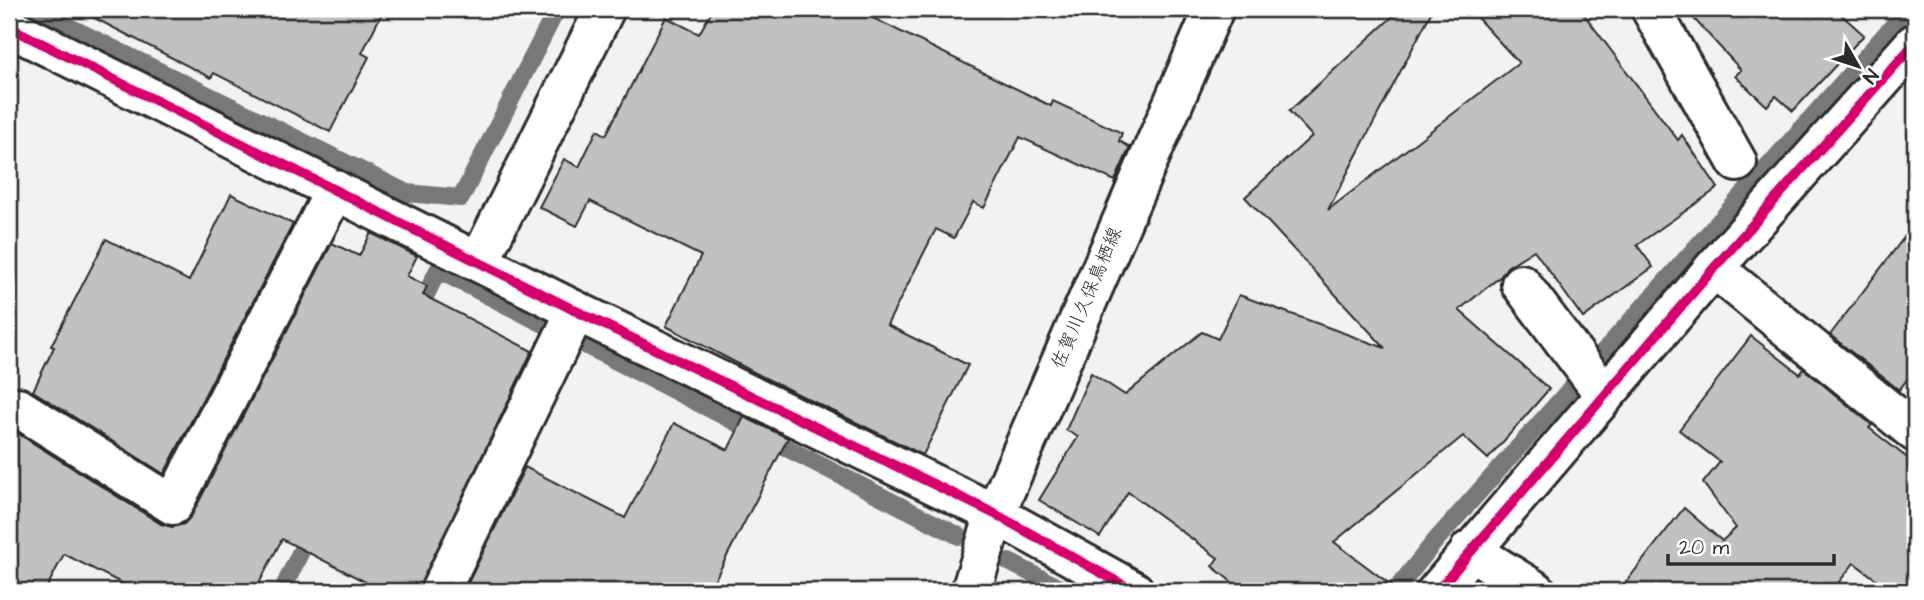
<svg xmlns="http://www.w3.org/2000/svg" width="1924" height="600" font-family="'Architects Daughter','Klee One',sans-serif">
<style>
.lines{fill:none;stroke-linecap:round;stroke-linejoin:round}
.stream{stroke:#787878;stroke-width:18}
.building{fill:#c1c1c1;stroke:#2b2b2b;stroke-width:2}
.minor-casing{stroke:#2b2b2b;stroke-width:44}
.major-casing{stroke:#2b2b2b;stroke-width:44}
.minor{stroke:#fff;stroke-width:38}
.major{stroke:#fff;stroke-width:38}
.cycleway-casing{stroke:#fff;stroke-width:15}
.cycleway{stroke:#d6006c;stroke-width:10}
.labels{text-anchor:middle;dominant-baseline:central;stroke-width:6;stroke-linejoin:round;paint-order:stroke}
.street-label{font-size:19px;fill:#2b2b2b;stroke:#fff}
</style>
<rect width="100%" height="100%" fill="#f2f2f2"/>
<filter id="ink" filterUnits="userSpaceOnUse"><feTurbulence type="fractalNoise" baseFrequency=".0143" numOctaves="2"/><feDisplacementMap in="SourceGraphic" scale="14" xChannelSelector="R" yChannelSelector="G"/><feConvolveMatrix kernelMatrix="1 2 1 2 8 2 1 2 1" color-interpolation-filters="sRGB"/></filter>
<g filter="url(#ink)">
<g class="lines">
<g class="stream">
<polyline points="33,9 407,193 461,198 557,9"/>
<polyline points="415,317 438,270 959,536"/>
<polyline points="1009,562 1066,591"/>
<polyline points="282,591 312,528"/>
<polyline points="1395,591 1436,540 1908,9"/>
</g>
</g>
<g class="building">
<polygon points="77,9 384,9 362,53 369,57 330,132 214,73 211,78"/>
<polygon points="713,9 855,9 1051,106 1053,101 1122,133 1119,141 1130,147 1115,181 1020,137 984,208 973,202 954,238 936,229 887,325 968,365 923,455 763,377 666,326 701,256 590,201 577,226 539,207 564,159 579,167 597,130 606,135 666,17 699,34"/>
<polygon points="1401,9 1433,9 1328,210 1519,63 1469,9 1580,9 1678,140 1682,135 1718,188 1637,245 1653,267 1583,318 1534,250 1507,267 1501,276 1459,310 1549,389 1488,459 1463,436 1334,542 1399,591 1243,591 1212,566 1218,558 1128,492 1100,537 1039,500 1078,437 1066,430 1091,373 1125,395 1202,332 1218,339 1239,295 1385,348 1245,197 1312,136 1289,111"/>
<polygon points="1685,9 1835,9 1864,35 1793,111 1776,96 1767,106 1735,76 1741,70"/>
<polygon points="231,194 293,224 164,474 33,391 54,347 51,346 106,239 189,281"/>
<polygon points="1915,223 1915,369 1899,390 1830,335"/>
<polygon points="371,233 417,256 407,276 427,286 423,295 532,351 418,591 383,591 282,539 255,591 137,591 64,554 45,591 9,591 9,442 14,431 161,524 172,527 184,524 192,515 332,243 359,256"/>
<polygon points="1751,336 1800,374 1804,369 1872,425 1869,428 1915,464 1915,591 1892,591 1854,563 1832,591 1619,591 1684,508 1722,541 1736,528 1703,483 1720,462 1679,430"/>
<polygon points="744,417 788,438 709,591 464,591 525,467 625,518 674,423 728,450"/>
</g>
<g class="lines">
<defs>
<g id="minor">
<polyline points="1651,9 1737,162"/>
<polyline points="9,27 576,311 995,514 1134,591"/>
<polyline points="479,262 605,9"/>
<polyline points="1714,268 1915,432"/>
<polyline points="1521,284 1604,394"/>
<polyline points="17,407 173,505 335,190"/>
<polyline points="1470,550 1536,591"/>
<polyline points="440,591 576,311"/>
<polyline points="1437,591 1714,268 1915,43"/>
</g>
<polyline id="major" points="971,591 995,514 1214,9"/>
</defs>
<use href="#minor" class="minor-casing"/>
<use href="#major" class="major-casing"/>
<use href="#minor" class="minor"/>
<use href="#major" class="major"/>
<defs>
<g id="cycleway">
<polyline points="9,27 576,311 995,514 1134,591"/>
<polyline points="1437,591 1714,268 1915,43"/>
</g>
</defs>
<use href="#cycleway" class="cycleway-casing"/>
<use href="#cycleway" class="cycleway"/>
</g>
</g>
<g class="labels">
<g class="street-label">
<text transform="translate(1087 298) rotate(-67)">佐賀川久保鳥栖線</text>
</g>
</g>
<rect width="1924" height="600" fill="none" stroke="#fff" stroke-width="35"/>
<rect x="18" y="18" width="1889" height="565" fill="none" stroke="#2b2b2b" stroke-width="2.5" filter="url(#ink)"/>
<g transform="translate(1858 66) rotate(129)" stroke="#ffffff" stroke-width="5" paint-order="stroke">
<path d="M0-5L12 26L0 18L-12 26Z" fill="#2b2b2b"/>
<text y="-10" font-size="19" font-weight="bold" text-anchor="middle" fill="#2b2b2b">N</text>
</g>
<path d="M1668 554v10h166v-10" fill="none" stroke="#2b2b2b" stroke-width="3.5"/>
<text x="1679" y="554" font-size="21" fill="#2b2b2b" stroke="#ffffff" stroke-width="5" paint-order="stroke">20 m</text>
</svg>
